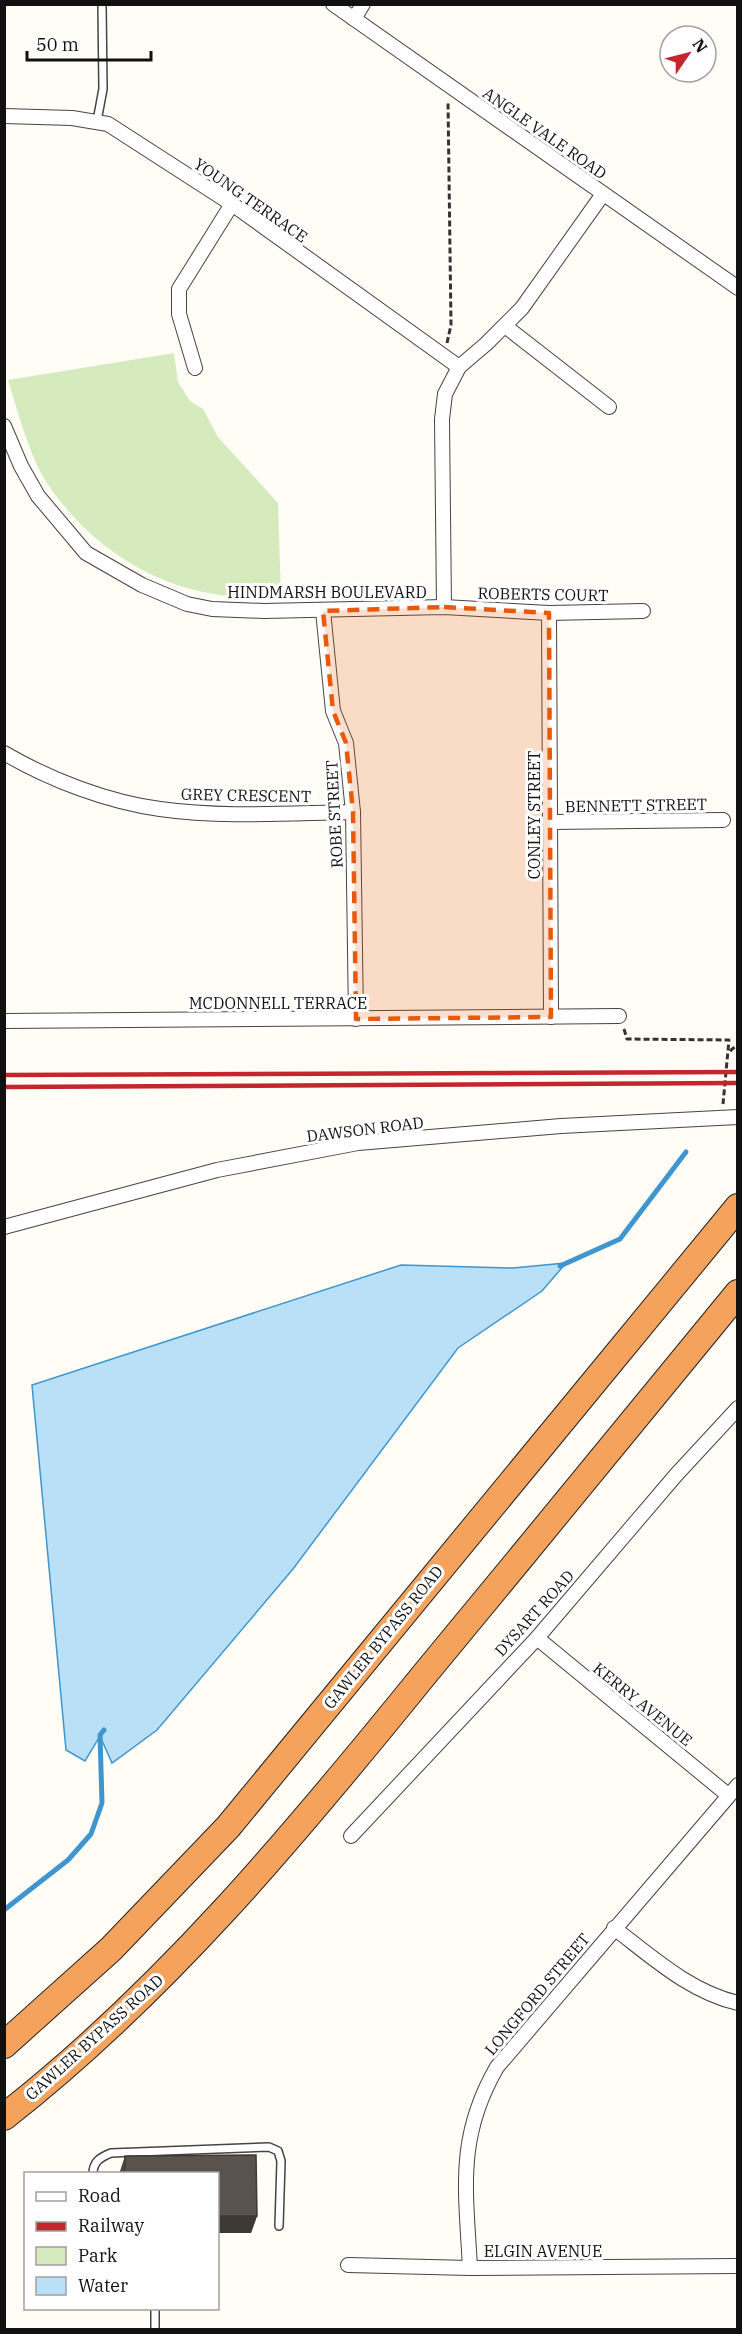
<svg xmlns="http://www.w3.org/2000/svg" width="742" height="2334" font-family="'IBM Plex Serif',serif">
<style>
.green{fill:#d5ebbd}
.water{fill:#b9e0f7;stroke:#3f96cf;stroke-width:1.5}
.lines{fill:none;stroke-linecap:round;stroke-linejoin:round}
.stream{stroke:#3f96cf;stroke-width:5}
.lane-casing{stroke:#444;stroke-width:10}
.street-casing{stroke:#444;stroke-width:16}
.highway-casing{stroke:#222;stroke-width:28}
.path{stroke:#333;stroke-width:3;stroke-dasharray:6 3;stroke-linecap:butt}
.lane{stroke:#fff;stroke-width:7}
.street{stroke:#fff;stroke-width:14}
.highway{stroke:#f5a25d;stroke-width:26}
.rail{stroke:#c4262e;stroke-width:4.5}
.wall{fill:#4d4742}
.shaded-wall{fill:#3f3936}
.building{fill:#5a524d;stroke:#3f3936;stroke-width:1.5}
.marked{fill:#e8590c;fill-opacity:0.2;stroke:#e8590c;stroke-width:4.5;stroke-dasharray:12 8;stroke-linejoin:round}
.labels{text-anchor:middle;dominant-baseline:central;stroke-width:6;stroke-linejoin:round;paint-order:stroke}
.street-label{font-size:16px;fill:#111;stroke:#fff}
</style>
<rect width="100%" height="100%" fill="#fffdf5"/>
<path class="green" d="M174 353 178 382 190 401 203 409 218 437 278 503 281 598C257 597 232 598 208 593 143 581 86 540 49 486 30 459 18 412 8 380Z"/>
<polygon class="water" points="566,1263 542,1291 458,1348 293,1569 157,1730 112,1763 100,1736 85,1761 66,1750 32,1385 401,1265 513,1268"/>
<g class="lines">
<g class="stream">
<polyline points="560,1266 620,1239 686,1152"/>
<polyline points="4,1910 68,1860 91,1834 102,1803 100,1735 104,1730"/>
</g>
<defs>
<g id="lane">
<polyline points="97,121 103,89 102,4"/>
<path d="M93 2174C93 2161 101 2157 111 2153L269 2147 278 2151 281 2161 279 2226"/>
<polyline points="155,2308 155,2330"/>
</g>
<g id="street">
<polyline points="333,4 738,288"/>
<polyline points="354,19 363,4"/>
<polyline points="4,116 72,118 108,124 232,204 459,367"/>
<polyline points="505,326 609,407"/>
<polyline points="195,368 179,314 179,289 232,204"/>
<polyline points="4,426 21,466 38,496 86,553 142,585 187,604 212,609 264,611 444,607 549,613 643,611"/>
<polyline points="444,607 442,419 445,394 459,367 486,344 522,308 603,194"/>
<polyline points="323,611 333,711 346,743 353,812 356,1019"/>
<polyline points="549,613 551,1017"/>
<path d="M4 753C50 780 108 802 160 809 223 818 290 813 353 812"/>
<polyline points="551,822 723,820"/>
<polyline points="4,1021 619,1016"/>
<polyline points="4,1227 217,1170 358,1143 561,1126 738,1117"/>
<polyline points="537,1638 728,1795"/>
<polyline points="351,1836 537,1638 676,1475 738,1408"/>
<path d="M614 1928C652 1957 690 1992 738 2003"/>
<polyline points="348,2265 470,2268 738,2266"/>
<path d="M470 2268C466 2190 456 2138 497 2067L738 1785"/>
</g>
<g id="highway">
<polyline points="4,2045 111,1949 228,1827 738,1207"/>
<path d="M4 2117C165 1991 296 1833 424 1675 529 1548 633 1421 738 1293"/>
</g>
</defs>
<use href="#lane" class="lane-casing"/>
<use href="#street" class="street-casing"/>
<use href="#highway" class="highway-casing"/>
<g class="path">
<polyline points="447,343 451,325 448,101"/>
<polyline points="624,1029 627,1039 729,1040 723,1104"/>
<polyline points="730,1051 738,1044"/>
</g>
<use href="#lane" class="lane"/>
<use href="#street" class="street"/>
<use href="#highway" class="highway"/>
<g class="rail">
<polyline points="4,1075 738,1072"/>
<polyline points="4,1087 738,1083"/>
</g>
</g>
<polygon class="wall" points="256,2155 257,2216 251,2233 218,2233 218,2174 119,2174 125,2156"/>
<polygon class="shaded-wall" points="218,2216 257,2216 251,2233 218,2233"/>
<polygon class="building" points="256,2155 257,2216 218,2216 218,2174 125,2174 125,2156"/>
<path class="marked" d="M444 607 549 613 551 1017 356 1019 353 812 346 743 333 711 323 611Z"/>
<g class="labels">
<g class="street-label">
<text transform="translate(545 133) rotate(35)">ANGLE VALE ROAD</text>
<text transform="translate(251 200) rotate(35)">YOUNG TERRACE</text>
<text x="327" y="592">HINDMARSH BOULEVARD</text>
<text transform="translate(543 594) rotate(1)">ROBERTS COURT</text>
<text transform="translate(246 795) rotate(1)">GREY CRESCENT</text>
<text transform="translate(636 805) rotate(-1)">BENNETT STREET</text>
<text transform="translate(334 814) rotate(-93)">ROBE STREET</text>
<text transform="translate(534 815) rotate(-90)">CONLEY STREET</text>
<text x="278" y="1003">MCDONNELL TERRACE</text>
<text transform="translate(365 1129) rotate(-7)">DAWSON ROAD</text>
<text transform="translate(534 1613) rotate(-48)">DYSART ROAD</text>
<text transform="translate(383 1637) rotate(-51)">GAWLER BYPASS ROAD</text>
<text transform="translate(643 1704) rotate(39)">KERRY AVENUE</text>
<text transform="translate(537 1994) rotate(-50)">LONGFORD STREET</text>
<text transform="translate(94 2037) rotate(-42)">GAWLER BYPASS ROAD</text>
<text x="543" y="2251">ELGIN AVENUE</text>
</g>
</g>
<rect width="742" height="2334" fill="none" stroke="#111111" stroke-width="12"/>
<rect x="24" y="2172" width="195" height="138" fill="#ffffff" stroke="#a0a0a0" stroke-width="1.5"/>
<rect x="36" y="2192" width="30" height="9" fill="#ffffff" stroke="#a0a0a0" stroke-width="1.5"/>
<text x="78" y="2202" font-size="18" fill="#111111">Road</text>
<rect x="36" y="2222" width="30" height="9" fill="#c4262e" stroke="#a0a0a0" stroke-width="1.5"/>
<text x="78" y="2232" font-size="18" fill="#111111">Railway</text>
<rect x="36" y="2247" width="30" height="18" fill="#d5ebbd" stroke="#a0a0a0" stroke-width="1.5"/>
<text x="78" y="2262" font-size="18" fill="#111111">Park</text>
<rect x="36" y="2277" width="30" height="18" fill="#b9e0f7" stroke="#a0a0a0" stroke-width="1.5"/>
<text x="78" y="2292" font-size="18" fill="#111111">Water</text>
<g transform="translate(688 54) rotate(55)"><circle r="28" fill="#ffffff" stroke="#a0a0a0" stroke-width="1.5"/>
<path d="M0-4.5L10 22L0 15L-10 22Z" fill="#c4262e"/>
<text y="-9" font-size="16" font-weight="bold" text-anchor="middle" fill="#111111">N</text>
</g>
<path d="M27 51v9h124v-9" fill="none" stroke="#111111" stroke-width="3"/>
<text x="36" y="51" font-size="18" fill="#111111" stroke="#ffffff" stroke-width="4.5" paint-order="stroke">50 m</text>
</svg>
